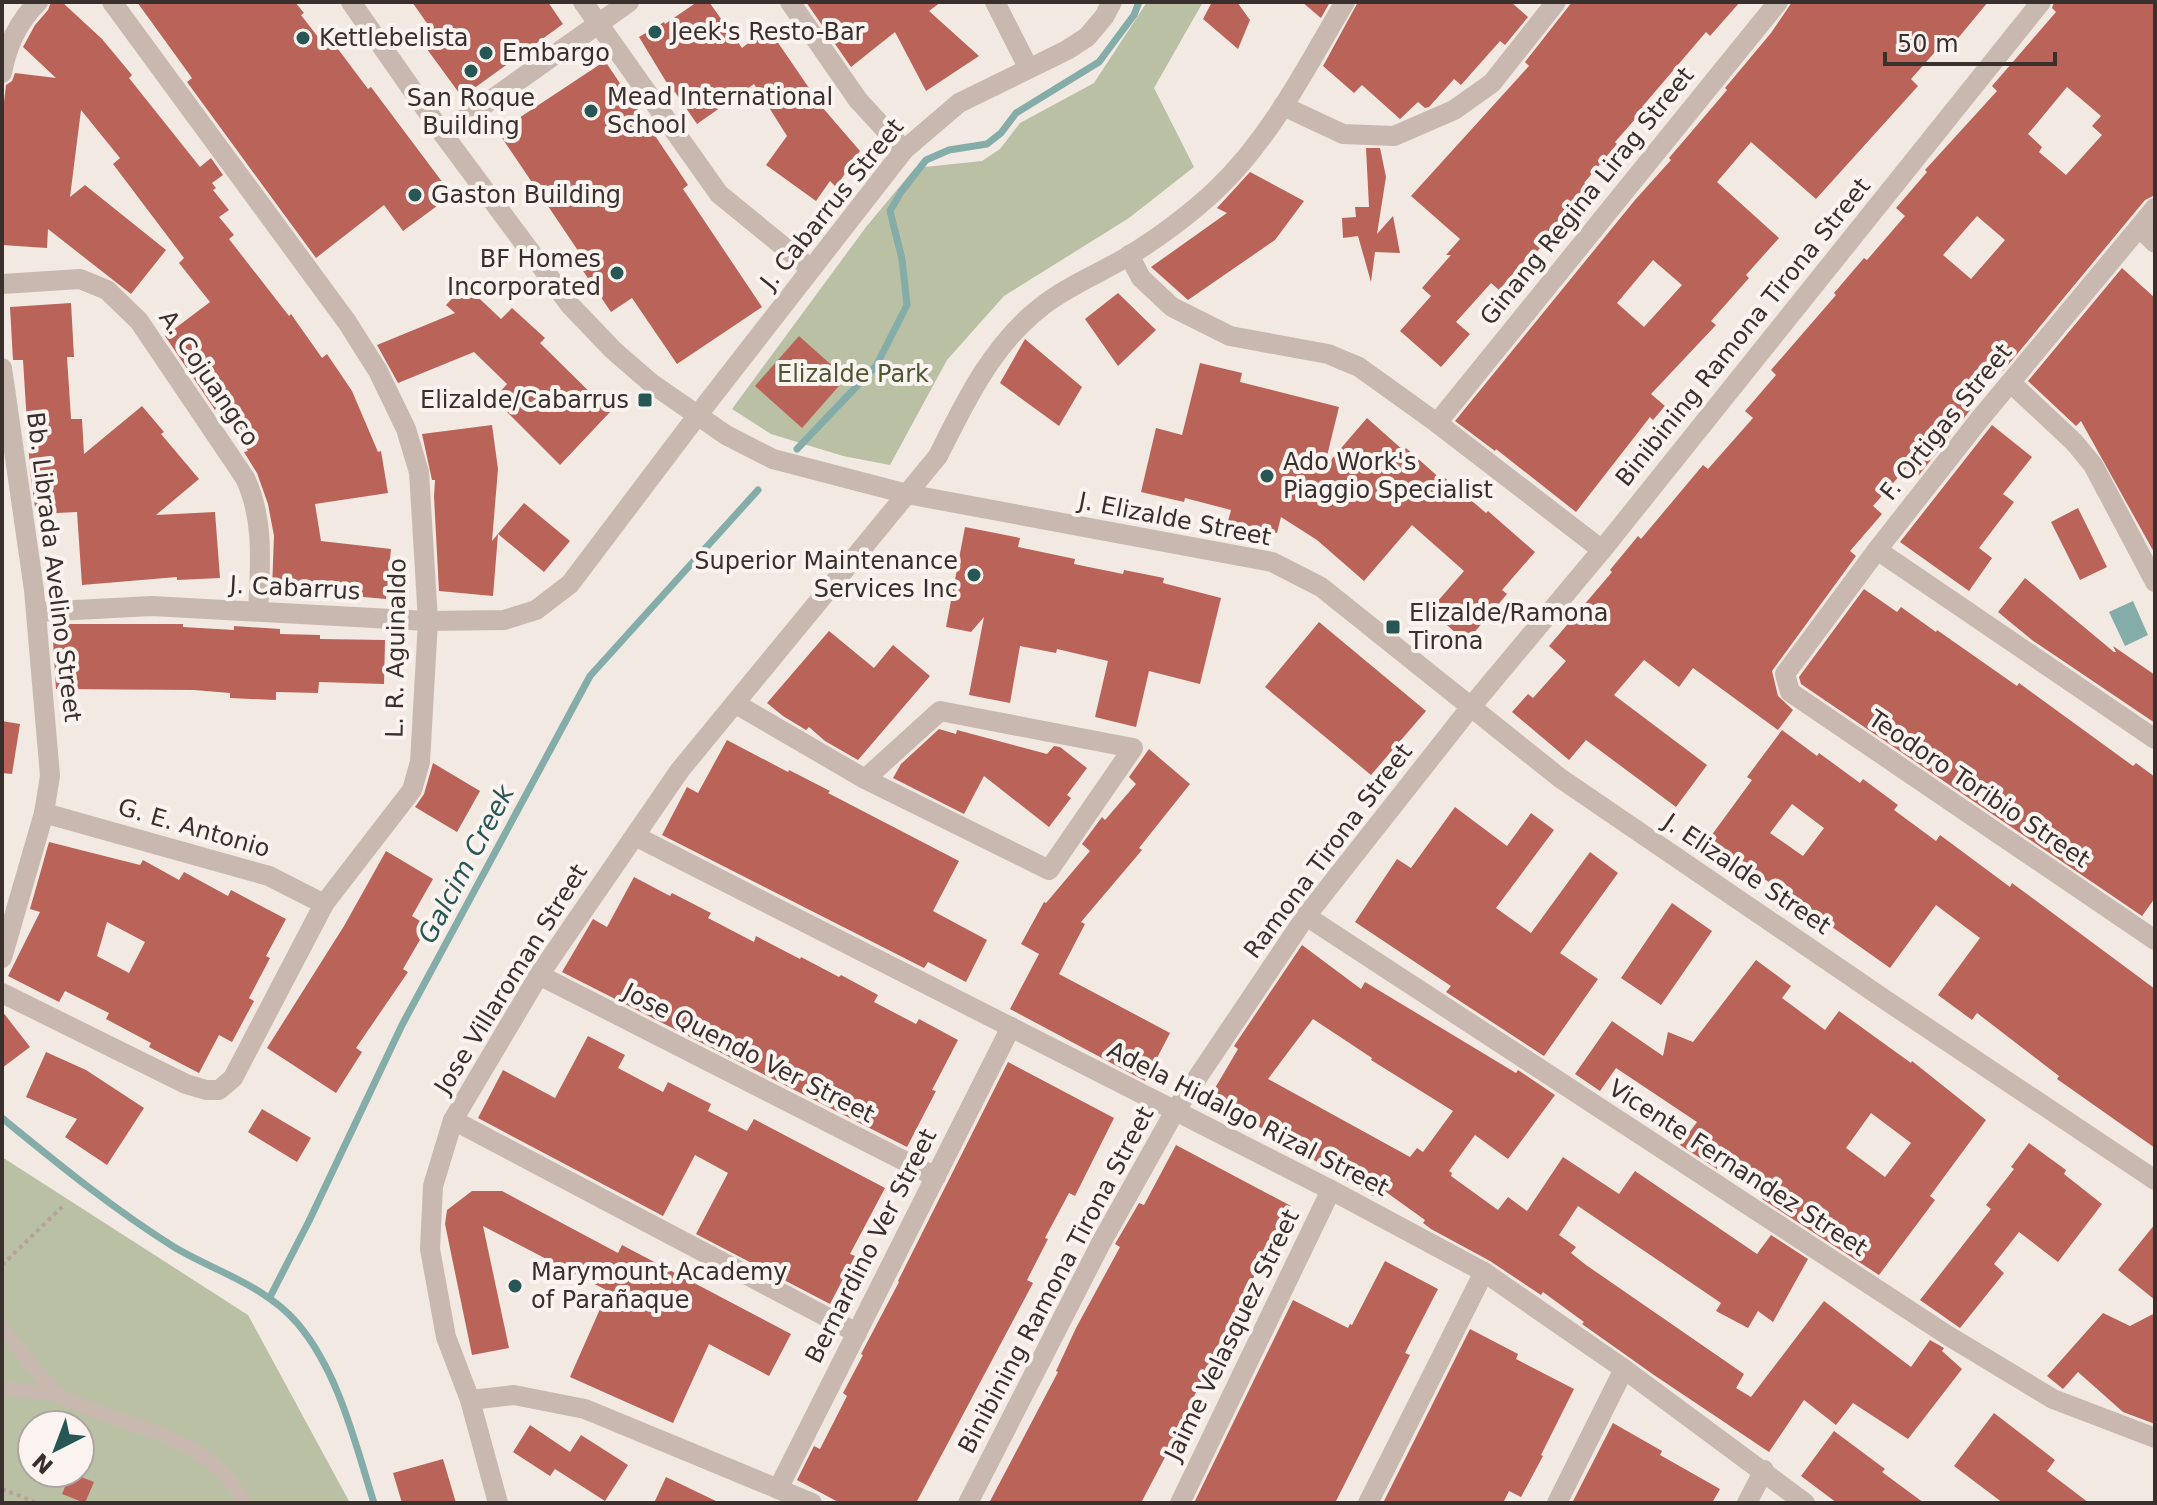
<svg xmlns="http://www.w3.org/2000/svg" width="2157" height="1505" font-family="'DejaVu Sans',sans-serif">
<style>
.green{fill:#bac0a4;fill-rule:evenodd}
.water{fill:#84aca9}
.lines{fill:none;stroke-linecap:round;stroke-linejoin:round}
.stream{stroke:#84aca9;stroke-width:7}
.building{fill:#ba6358;fill-rule:evenodd}
.path{stroke:#b5a29a;stroke-width:4;stroke-dasharray:4 4;stroke-linecap:butt}
.service{stroke:#c9b8af;stroke-width:14}
.minor{stroke:#c9b8af;stroke-width:20}
.tertiary{stroke:#c9b8af;stroke-width:20}
.poi-dot{fill:#265754;stroke:#faf3ef;stroke-width:3}
.labels{text-anchor:middle;dominant-baseline:central;stroke-width:8;stroke-linejoin:round;paint-order:stroke}
.poi-label{font-size:24px;fill:#392f2d;stroke:#faf3ef;text-anchor:start}
.street-label{font-size:24px;fill:#392f2d;stroke:#faf3ef}
.park-label{font-size:24px;fill:#4d5533;stroke:#faf3ef}
.water-label{font-size:26px;font-style:italic;fill:#265754;stroke:#faf3ef}
</style>
<rect width="100%" height="100%" fill="#f2e9e3"/>
<g class="green">
<polygon points="1147,2 1203,2 1154,88 1194,167 1129,218 1004,296 947,360 890,465 843,456 771,434 732,409 866,227 915,168 982,161 1000,149 1020,123 1094,83"/>
<path d="M2 1157 248 1315 350 1503H2ZM32 1425H80V1473H32Z"/>
</g>
<polygon class="water" points="2133,601 2148,635 2125,646 2109,612"/>
<g class="lines">
<g class="stream">
<polyline points="797,449 876,366 907,305 902,259 890,211 901,192 926,160 949,150 987,144 1001,133 1016,113 1099,62 1134,15 1139,2"/>
<path d="M2 1118C57 1163 113 1209 174 1247 216 1272 265 1285 298 1324 339 1373 355 1443 374 1503"/>
<polyline points="270,1297 309,1221 402,1025 590,676 758,490"/>
</g>
</g>
<g class="building">
<polygon points="51,2 62,2 102,39 132,75 129,78 200,167 211,158 223,175 212,183 216,188 213,190 229,210 219,217 234,235 229,239 289,316 291,314 322,358 327,354 352,391 378,452 381,451 388,493 315,504 321,541 391,549 386,599 272,589 274,536 268,504 257,473 244,452 248,451 217,408 215,410 165,336 210,302 179,263 184,258 113,164 120,158 81,110 70,197 85,185 166,250 131,294 48,229 47,248 2,245 2,120 6,85 12,81 15,73 56,78 23,47 35,25 48,10"/>
<polygon points="137,2 295,2 304,13 301,15 325,46 332,41 368,89 371,87 452,195 403,231 384,205 316,258 187,82 192,78"/>
<polygon points="412,2 548,2 563,24 462,97 424,45 436,36"/>
<polygon points="697,2 709,2 742,48 768,28 822,107 860,151 836,187 830,181 816,201 766,165 787,136 754,84 697,124 675,92 673,93 639,37 664,22 665,24"/>
<polygon points="806,2 941,2 929,11 979,56 926,91 895,32 851,67"/>
<polygon points="1212,2 1237,2 1250,20 1238,49 1203,19"/>
<polygon points="1302,2 1330,2 1321,18"/>
<polygon points="1358,2 1511,2 1528,17 1505,45 1500,41 1461,85 1454,79 1429,107 1425,108 1418,102 1400,119 1362,85 1354,93 1323,66"/>
<polygon points="1572,2 1740,2 1710,36 1706,32 1642,107 1644,109 1615,142 1617,144 1584,183 1592,189 1533,256 1530,254 1499,290 1491,283 1456,322 1470,334 1441,367 1400,331 1431,296 1422,288 1451,255 1446,255 1460,239 1411,196 1529,66 1525,62"/>
<path d="M1792 2H1988L1949 49 1943 43 1911 79 1918 86 1816 199 1751 142 1717 182 1779 238 1746 275 1749 278 1711 321 1716 325 1651 394 1665 406 1653 420 1650 417 1576 512 1496 449 1495 451 1455 421 1635 200 1671 160 1669 158 1727 90 1725 88 1771 33ZM1653 260 1682 285 1644 327 1617 303Z"/>
<path d="M2054 2H2155V195L2145 200 2003 371 1998 367 1970 399 1974 403 1969 408 1971 409 1919 475 1908 466 1873 506 1882 514 1850 551 1856 556 1772 671 1778 696 1793 710 1778 730 1693 668 1679 687 1644 660 1614 695 1707 765 1676 807 1586 740 1569 760 1512 712 1528 694 1533 698 1566 661 1549 646 1612 572 1610 570 1638 536 1641 539 1703 465 1708 469 1753 418 1745 411 1776 375 1771 370 1836 295 1834 293 1864 258 1867 260 1905 216 1896 208 1927 172 1925 170 1997 91 1992 86 2056 12 2052 8ZM2067 87 2101 116 2092 126 2102 135 2066 175 2039 152 2042 147 2028 134ZM1977 216 2005 240 1971 279 1943 255Z"/>
<polygon points="605,61 688,185 683,189 762,307 677,364 632,298 611,312 577,262 583,258 498,132"/>
<polygon points="1366,148 1380,148 1386,177 1377,234 1393,216 1400,253 1375,252 1371,282 1358,236 1343,238 1342,218 1356,217 1355,207 1369,207"/>
<polygon points="1250,172 1304,201 1275,240 1188,300 1151,267 1227,213 1217,208"/>
<polygon points="2122,268 2155,298 2155,554 2081,421 2076,426 2028,381"/>
<polygon points="465,285 501,319 512,308 545,338 540,343 610,412 560,465 494,399 507,384 474,352 398,383 377,345 455,313 446,305"/>
<polygon points="1118,293 1156,330 1118,366 1085,319"/>
<polygon points="71,303 74,357 67,357 71,419 82,419 84,454 142,406 164,432 161,434 199,479 156,515 215,512 220,578 177,580 177,577 82,585 77,512 36,514 30,471 23,360 13,360 10,307"/>
<polygon points="799,336 846,378 802,428 755,386"/>
<polygon points="1025,339 1082,387 1059,426 1000,383"/>
<polygon points="1200,363 1242,373 1240,382 1339,407 1324,468 1367,418 1404,451 1406,448 1443,481 1445,478 1486,513 1488,511 1535,552 1502,590 1507,594 1466,642 1430,610 1464,571 1412,525 1364,581 1317,540 1281,517 1277,533 1228,521 1231,510 1185,498 1184,502 1141,492 1156,428 1182,435"/>
<polygon points="492,425 498,469 492,541 524,503 570,541 544,572 498,534 493,596 439,591 434,497 435,480 432,480 422,434"/>
<polygon points="1992,425 2032,457 2003,494 2014,502 1979,548 1992,558 1969,591 1900,542"/>
<polygon points="2078,508 2107,567 2080,580 2051,522"/>
<polygon points="965,527 1020,538 1018,547 1075,559 1074,564 1123,574 1124,570 1164,578 1163,583 1221,598 1200,684 1149,671 1136,727 1095,717 1108,661 1057,649 1056,653 1020,646 1010,703 969,695 984,617 971,632 946,627"/>
<polygon points="2025,578 2114,652 2116,652 2113,646 2155,675 2155,723 2032,640 1998,612"/>
<polygon points="1864,589 1897,612 1901,607 1936,632 1937,630 2017,686 2019,683 2133,766 2136,763 2155,777 2155,898 2142,916 1801,684 1799,677"/>
<polygon points="1319,622 1426,711 1371,775 1265,687"/>
<polygon points="52,624 183,624 183,627 234,630 234,626 280,629 280,634 320,635 320,639 385,640 384,684 319,682 318,693 276,692 276,700 230,698 230,693 194,690 56,689"/>
<polygon points="829,631 874,668 893,645 930,676 858,760 825,741 809,727 806,730 783,716 767,703"/>
<polygon points="2,721 20,724 12,774 2,773"/>
<polygon points="939,729 956,734 957,730 1047,754 1054,746 1060,747 1087,768 1067,795 1071,798 1049,827 984,776 964,814 893,778 901,764"/>
<path d="M1782 730 1817 756 1819 753 1860 783 1863 779 1898 805 1894 810 1936 841 1940 835 2010 887 2012 883 2155 989V1148L2057 1079 2059 1076 1977 1013 1972 1020 1938 995 1980 938 1936 905 1890 968 1746 866 1737 878 1700 851 1752 780 1747 777ZM1792 804 1824 828 1803 856 1770 833Z"/>
<polygon points="727,740 788,772 789,770 830,791 828,793 959,861 933,911 987,940 966,982 928,962 924,968 662,835 687,787 698,793"/>
<polygon points="1149,749 1190,784 1139,848 1142,850 1081,922 1085,924 1059,974 1170,1033 1145,1081 1010,1009 1039,954 1021,944 1044,902 1046,903 1090,851 1082,844 1102,817 1105,820 1136,784 1129,777"/>
<polygon points="433,763 480,791 457,832 415,807 424,794"/>
<polygon points="1455,807 1507,846 1531,813 1554,830 1496,908 1531,933 1590,852 1618,873 1560,953 1598,979 1544,1056 1446,992 1451,986 1355,922 1397,859 1411,868"/>
<path d="M49 842 140 865 143 860 179 880 184 872 228 896 231 890 286 919 266 956 270 958 249 998 254 1001 232 1042 219 1035 199 1073 149 1047 151 1043 106 1019 109 1013 65 991 59 1002 8 976 40 912 30 909ZM107 922 145 942 129 973 97 956Z"/>
<polygon points="386,851 433,879 412,916 428,926 403,969 408,972 356,1048 362,1052 336,1093 267,1048 344,926"/>
<polygon points="634,877 670,896 672,893 711,913 708,918 754,942 756,936 800,959 801,957 839,977 841,975 878,995 874,1002 916,1024 919,1019 958,1040 932,1090 936,1091 907,1147 562,972 593,919 607,927"/>
<polygon points="1672,903 1712,931 1661,1005 1621,978"/>
<path d="M1302 945 1361 989 1365 982 1516 1073 1518 1070 1555 1095 1508 1159 1475 1135 1449 1171 1452 1173 1451 1176 1498 1210 1508 1197 1527 1211 1563 1157 1619 1194 1635 1171 1757 1254 1771 1235 1808 1259 1773 1322 1758 1311 1748 1328 1716 1311 1721 1303 1578 1206 1559 1235 1576 1247 1571 1253 1586 1265 1744 1374 1736 1388 1751 1397 1824 1301 1911 1367 1930 1340 1944 1348 1942 1351 1962 1369 1908 1439 1853 1403 1836 1425 1804 1400 1769 1452 1654 1375 1582 1324 1584 1322 1543 1292 1541 1295 1490 1261 1431 1229 1423 1223 1425 1220 1379 1187 1373 1196 1238 1114 1233 1122 1205 1105 1238 1049 1234 1046ZM1313 1019 1372 1058 1371 1060 1453 1111 1423 1152 1417 1148 1410 1157 1268 1079Z"/>
<path d="M1756 960 1791 986 1782 998 1825 1030 1839 1011 1911 1063 1912 1061 1986 1120 1930 1196 1935 1200 1879 1275 1762 1199 1769 1190 1725 1158 1717 1169 1680 1145 1697 1122 1616 1068 1600 1091 1575 1074 1612 1021 1663 1056 1668 1032 1693 1042ZM1871 1113 1911 1143 1885 1177 1846 1148Z"/>
<polygon points="2,1011 30,1047 2,1068"/>
<polygon points="588,1036 625,1055 618,1068 663,1092 668,1082 711,1104 708,1111 747,1131 754,1119 885,1188 850,1254 855,1256 830,1304 696,1234 728,1173 695,1155 663,1216 478,1118 503,1070 555,1098"/>
<polygon points="46,1052 86,1070 144,1108 107,1165 65,1137 77,1119 26,1097"/>
<polygon points="1008,1062 1114,1118 1075,1196 1069,1193 1045,1238 1048,1239 1027,1280 1033,1283 916,1503 840,1503 797,1480 814,1446 820,1449 847,1396 843,1393 863,1355 861,1354 899,1282 898,1281"/>
<polygon points="262,1109 311,1138 297,1162 248,1132"/>
<polygon points="2029,1143 2066,1170 2064,1174 2102,1204 2058,1262 2019,1232 1994,1264 2004,1273 1960,1328 1920,1300 1991,1209 1986,1205 2014,1169 2011,1167"/>
<polygon points="1176,1145 1291,1206 1215,1351 1173,1442 1141,1503 989,1503 1058,1372 1056,1371 1076,1328 1120,1247 1115,1244 1139,1203 1144,1205"/>
<polygon points="472,1191 502,1191 618,1253 622,1245 791,1334 769,1376 709,1344 673,1423 570,1377 608,1291 483,1226 509,1348 472,1355 445,1224 447,1210"/>
<polygon points="2155,1224 2155,1300 2118,1270"/>
<polygon points="1385,1261 1438,1289 1405,1353 1410,1355 1335,1503 1194,1503 1293,1300 1348,1328 1350,1324 1352,1325"/>
<polygon points="2103,1313 2130,1326 2155,1313 2155,1424 2123,1412 2078,1372 2063,1389 2047,1376"/>
<polygon points="1470,1329 1518,1354 1516,1359 1574,1389 1541,1455 1543,1456 1521,1497 1509,1491 1503,1503 1383,1503"/>
<polygon points="1994,1413 2055,1460 2047,1471 2089,1503 2003,1503 1954,1466"/>
<polygon points="1613,1423 1662,1451 1660,1455 1720,1489 1712,1503 1572,1503"/>
<polygon points="530,1425 570,1452 581,1435 628,1465 605,1501 555,1469 550,1476 513,1452"/>
<polygon points="1834,1431 1885,1469 1882,1472 1924,1503 1837,1503 1801,1476"/>
<polygon points="443,1459 456,1503 402,1503 393,1473"/>
<polygon points="71,1473 94,1482 85,1503 62,1494"/>
<polygon points="666,1477 720,1503 654,1503"/>
</g>
<g class="lines">
<g class="path">
<polyline points="2,1265 62,1207"/>
<polyline points="2,1489 37,1503"/>
</g>
<g class="service">
<path d="M2 1328C16 1344 47 1388 63 1397 120 1427 216 1436 243 1503"/>
<polyline points="2,1388 60,1395"/>
</g>
<g class="minor">
<polyline points="583,2 719,194 811,269"/>
<polyline points="790,2 858,100 904,150"/>
<polyline points="995,2 1028,67"/>
<path d="M2 73C7 45 18 22 38 2"/>
<polyline points="1283,106 1343,134 1394,136 1454,110 1492,83 1556,2"/>
<polyline points="443,134 629,2"/>
<polyline points="2155,208 1979,420 1877,550 1785,674 1790,692 2155,940"/>
<polyline points="2140,228 2155,243"/>
<polyline points="1129,255 1141,278 1172,307 1230,336 1328,354 1359,367 1437,423 1602,550"/>
<path d="M2 284 80 279 107 290 139 321 245 478C265 520 260 567 258 611"/>
<polyline points="2,368 34,590 50,776 44,813 2,958"/>
<polyline points="2011,383 2074,442 2093,465 2155,582"/>
<polyline points="1437,423 1778,2"/>
<polyline points="1877,550 2155,739"/>
<polyline points="37,612 152,606 428,621 504,620 536,610 570,584 697,416 904,150 959,103 1067,50 1087,37 1104,17 1112,2"/>
<polyline points="736,704 865,779 1049,870 1133,748 940,711 865,779"/>
<polyline points="44,813 269,876 324,904"/>
<polyline points="635,836 1331,1190 1484,1272 1624,1369 1805,1503"/>
<polyline points="1306,916 1947,1335 2053,1399 2155,1438"/>
<polyline points="539,975 936,1177"/>
<polyline points="2,993 186,1084 206,1090 219,1090 233,1078 324,904 412,790 420,762 428,621 419,472 406,429 378,371 347,322 112,2"/>
<polyline points="453,1120 857,1333"/>
<polyline points="470,1400 514,1395 585,1409 812,1503"/>
<polyline points="778,1489 1011,1027"/>
<path d="M498 1503 470 1400 446 1337 430 1249 433 1186 453 1120 539 975 680 770 938 456C965 402 992 345 1041 307 1066 287 1098 274 1125 258 1156 240 1193 212 1218 188 1272 136 1307 66 1345 2"/>
<polyline points="968,1503 1101,1243 1175,1111 1306,916 1470,708 1602,550 2041,2"/>
<polyline points="1180,1503 1331,1190"/>
<polyline points="1368,1503 1484,1272"/>
<polyline points="1557,1503 1624,1369"/>
<polyline points="1747,1503 1764,1470"/>
</g>
<polyline class="tertiary" points="351,2 443,134 570,305 613,350 651,383 726,435 773,459 907,494 1272,562 1321,587 1560,778 1884,999 2155,1180"/>
</g>
<g class="poi-dot">
<circle cx="655" cy="32" r="8"/>
<circle cx="303" cy="38" r="8"/>
<circle cx="486" cy="53" r="8"/>
<circle cx="471" cy="71" r="8"/>
<circle cx="591" cy="111" r="8"/>
<circle cx="415" cy="195" r="8"/>
<circle cx="617" cy="273" r="8"/>
<rect x="637" y="392" width="16" height="16" rx="4"/>
<circle cx="1267" cy="476" r="8"/>
<circle cx="974" cy="575" r="8"/>
<rect x="1385" y="619" width="16" height="16" rx="4"/>
<circle cx="515" cy="1286" r="8"/>
</g>
<g class="labels">
<g class="poi-label">
<text x="671" y="32">Jeek's Resto-Bar</text>
<text x="319" y="38">Kettlebelista</text>
<text x="502" y="53">Embargo</text>
<text x="607" y="97">Mead International<tspan x="607" dy="28">School</tspan></text>
<text x="471" y="98" text-anchor="middle">San Roque<tspan x="471" dy="28">Building</tspan></text>
<text x="431" y="195">Gaston Building</text>
<text x="601" y="259" text-anchor="end">BF Homes<tspan x="601" dy="28">Incorporated</tspan></text>
<text x="629" y="400" text-anchor="end">Elizalde/Cabarrus</text>
<text x="1283" y="462">Ado Work's<tspan x="1283" dy="28">Piaggio Specialist</tspan></text>
<text x="958" y="561" text-anchor="end">Superior Maintenance<tspan x="958" dy="28">Services Inc</tspan></text>
<text x="1409" y="613">Elizalde/Ramona<tspan x="1409" dy="28">Tirona</tspan></text>
<text x="531" y="1272">Marymount Academy<tspan x="531" dy="28">of Parañaque</tspan></text>
</g>
<g class="street-label">
<text transform="translate(1587 196) rotate(-51)">Ginang Regina Lirag Street</text>
<text transform="translate(832 204) rotate(-51)">J. Cabarrus Street</text>
<text transform="translate(1743 332) rotate(-51)">Binibining Ramona Tirona Street</text>
<text transform="translate(209 378) rotate(56)">A. Cojuangco</text>
<text transform="translate(1946 422) rotate(-51)">F. Ortigas Street</text>
<text transform="translate(1175 519) rotate(11)">J. Elizalde Street</text>
<text transform="translate(54 567) rotate(83)">Bb. Librada Avelino Street</text>
<text transform="translate(295 588) rotate(3)">J. Cabarrus</text>
<text transform="translate(396 648) rotate(-89)">L. R. Aguinaldo</text>
<text transform="translate(1979 789) rotate(34)">Teodoro Toribio Street</text>
<text transform="translate(194 828) rotate(16)">G. E. Antonio</text>
<text transform="translate(1328 851) rotate(-53)">Ramona Tirona Street</text>
<text transform="translate(1747 874) rotate(34)">J. Elizalde Street</text>
<text transform="translate(511 979) rotate(-58)">Jose Villaroman Street</text>
<text transform="translate(749 1053) rotate(27)">Jose Quendo Ver Street</text>
<text transform="translate(1248 1119) rotate(27)">Adela Hidalgo Rizal Street</text>
<text transform="translate(1738 1168) rotate(33)">Vicente Fernandez Street</text>
<text transform="translate(871 1246) rotate(-63)">Bernardino Ver Street</text>
<text transform="translate(1056 1280) rotate(-62)">Binibining Ramona Tirona Street</text>
<text transform="translate(1232 1335) rotate(-64)">Jaime Velasquez Street</text>
</g>
<g class="park-label">
<text x="853" y="374">Elizalde Park</text>
</g>
<g class="water-label">
<text transform="translate(466 864) rotate(-62)">Galcim Creek</text>
</g>
</g>
<rect width="2157" height="1505" fill="none" stroke="#392f2d" stroke-width="8"/>
<g transform="translate(56 1449) rotate(222)"><circle r="38" fill="#faf3ef" stroke="#ada5a1" stroke-width="2"/>
<path d="M0-6L14 30L0 20L-14 30Z" fill="#265754"/>
<text y="-12" font-size="22" font-weight="bold" text-anchor="middle" fill="#392f2d">N</text>
</g>
<path d="M1885 52v12h170v-12" fill="none" stroke="#392f2d" stroke-width="4"/>
<text x="1897" y="52" font-size="24" fill="#392f2d" stroke="#faf3ef" stroke-width="6" paint-order="stroke">50 m</text>
</svg>
